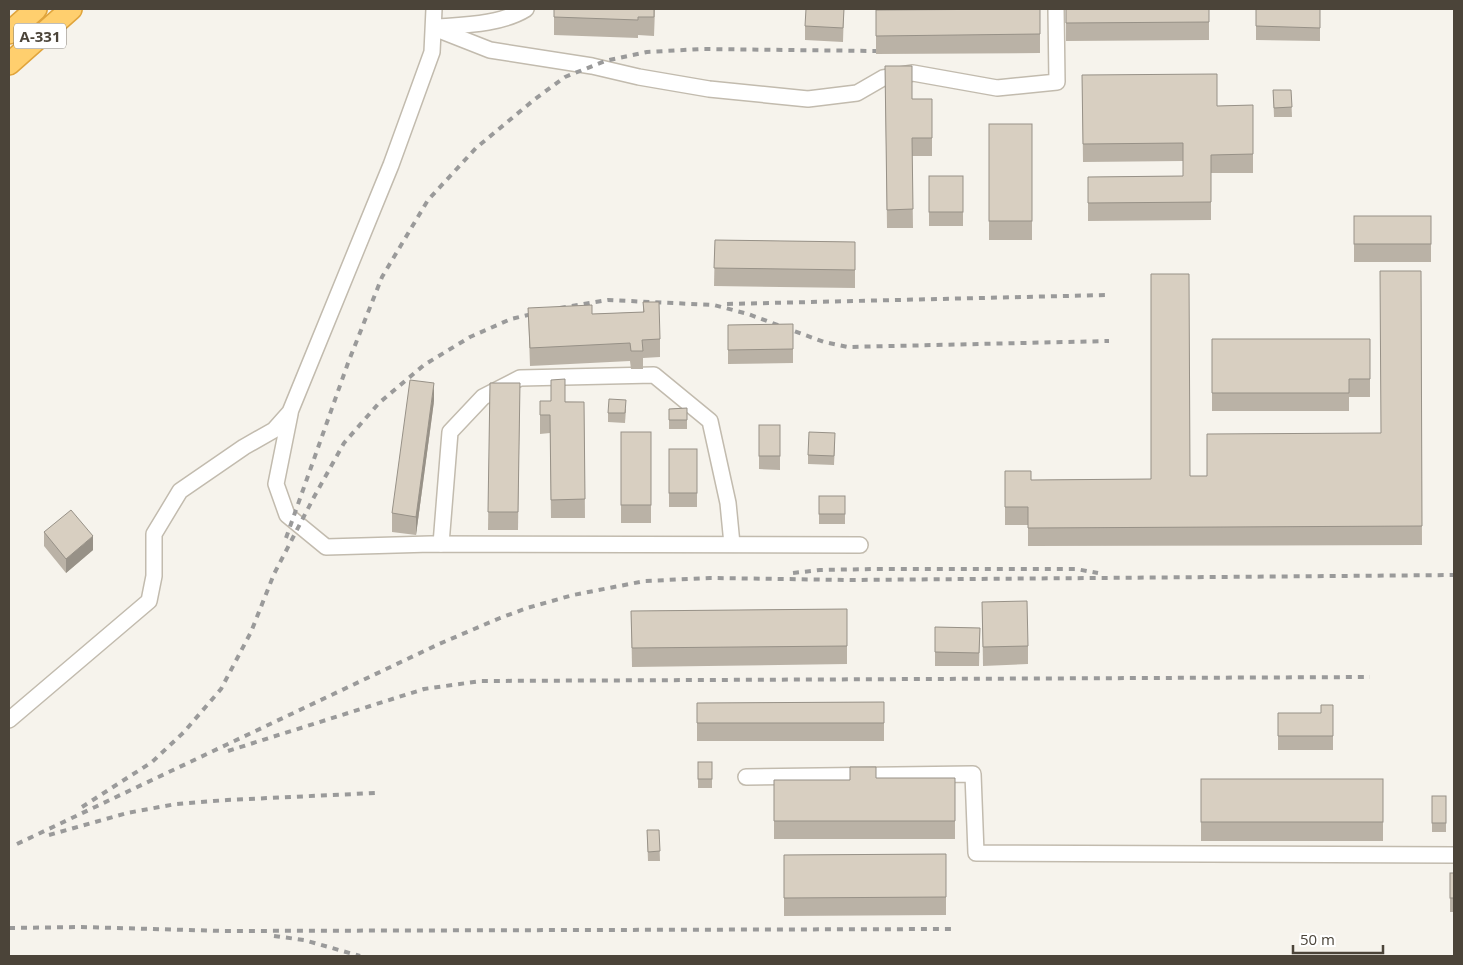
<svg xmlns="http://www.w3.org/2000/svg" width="1463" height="965" font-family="'Open Sans',sans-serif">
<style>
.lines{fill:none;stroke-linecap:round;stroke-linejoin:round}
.minor-casing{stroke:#c2bbae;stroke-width:18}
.highway-casing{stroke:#e0a43c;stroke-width:24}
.minor{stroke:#fff;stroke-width:15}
.highway{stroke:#ffcf6e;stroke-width:21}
.rail{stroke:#9a9a9a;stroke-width:4;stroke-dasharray:6 6;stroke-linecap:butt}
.wall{fill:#bab2a6}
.shaded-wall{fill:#979187}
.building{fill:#d8cfc1;stroke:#979187}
.labels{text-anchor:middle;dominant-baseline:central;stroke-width:4.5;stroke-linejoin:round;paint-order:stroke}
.shield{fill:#fff;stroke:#817c74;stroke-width:1}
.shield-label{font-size:15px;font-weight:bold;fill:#4b4439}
</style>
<rect width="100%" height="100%" fill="#f6f3ec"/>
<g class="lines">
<defs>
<g id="minor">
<path d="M438 27C465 25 502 24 526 9"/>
<polyline points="434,28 490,50 592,66 639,77 709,89 808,99 857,93 883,78 913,73 997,88 1057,82 1056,9"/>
<polyline points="290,414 276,484 287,515 326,547 431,544 860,545"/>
<polyline points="441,544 450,432 483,397 520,378 654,375 710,421 728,503 732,544"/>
<polyline points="9,720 149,601 154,576 154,534 180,491 244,447 274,430 290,412 391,165 432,52 434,9"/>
<polyline points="746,777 973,774 976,853 1454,855"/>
</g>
<g id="highway">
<polyline points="9,33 36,9"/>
<polyline points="9,64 71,9"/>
</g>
</defs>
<use href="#minor" class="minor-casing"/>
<use href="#highway" class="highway-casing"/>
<use href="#minor" class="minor"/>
<use href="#highway" class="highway"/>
<g class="rail">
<polyline points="727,304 1107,295"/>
<polyline points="560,308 608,300 714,305 748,314 824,342 848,347 1109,341"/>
<polyline points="286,538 348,363 382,277 428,200 476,148 535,99 565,77 605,61 647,52 702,49 876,51"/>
<polyline points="793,573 820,570 873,569 1076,569 1098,573"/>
<polyline points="228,751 424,689 481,681 1370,677"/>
<polyline points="82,807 152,762 184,732 221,689 251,632 274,574 314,497 344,443 379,403 424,365 470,337 511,319 541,312"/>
<polyline points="49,835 127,813 176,804 227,800 375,793"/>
<polyline points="17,844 439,644 500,618 527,608 573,595 645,581 710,578 852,580 1454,575"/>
<polyline points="9,928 81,927 224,931 951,929"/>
<polyline points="274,936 304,940 360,956"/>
</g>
</g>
<g class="wall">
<polygon points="554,9 655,9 654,36 638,35 638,38 554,35"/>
<polygon points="844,9 843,42 805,40 805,26"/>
<polygon points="1040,9 1040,53 876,54 876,10"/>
<polygon points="1066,9 1209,9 1209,40 1066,41"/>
<polygon points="1256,9 1320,9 1320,41 1256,40"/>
<polygon points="885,66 912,99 932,99 932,156 912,156 913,228 887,228"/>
<polygon points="1082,75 1217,106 1253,105 1253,173 1211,173 1211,220 1088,221 1088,177 1183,176 1183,161 1083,162"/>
<polygon points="1273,90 1291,90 1292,117 1274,117"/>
<rect x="989" y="124" width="43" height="116"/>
<rect x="929" y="176" width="34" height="50"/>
<rect x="1354" y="216" width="77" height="46"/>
<polygon points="715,240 855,242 855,288 714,286"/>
<polygon points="1421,271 1422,545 1028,546 1028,525 1005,525 1005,471 1031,480 1151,479 1190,476 1207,476 1381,433"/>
<polygon points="643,302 660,339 660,357 643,358 643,369 631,369 630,361 530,366 528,308 592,314 643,312"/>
<polygon points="793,324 793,363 728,364 728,325"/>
<polygon points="1212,339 1370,339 1370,397 1349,397 1349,411 1212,411"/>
<polygon points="490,383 520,383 518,530 488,530"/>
<polygon points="434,401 416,535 392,532 392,513"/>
<polygon points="540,401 584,402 585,518 551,518 550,433 540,434"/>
<polygon points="687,408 687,429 669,429 669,409"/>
<polygon points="626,409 625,423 608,422 608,413"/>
<polygon points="759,425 780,425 780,470 759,469"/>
<rect x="621" y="432" width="30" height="91"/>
<polygon points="835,442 834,465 808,464 808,455"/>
<rect x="669" y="449" width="28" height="58"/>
<rect x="819" y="496" width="26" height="28"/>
<polygon points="44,532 93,550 66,573 44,546"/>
<polygon points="982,602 1028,646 1028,664 983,666"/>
<polygon points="847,609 847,664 632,667 631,611"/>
<polygon points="935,627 980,628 979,666 935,666"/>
<polygon points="884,702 884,741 697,741 697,703"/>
<polygon points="1333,705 1333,750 1278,750 1278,713 1321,713"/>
<rect x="698" y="762" width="14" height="26"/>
<polygon points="876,778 955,778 955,839 774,839 774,780 850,780"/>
<rect x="1201" y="779" width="182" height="62"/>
<rect x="1432" y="796" width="14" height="36"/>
<polygon points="647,830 659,830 660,861 648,861"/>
<polygon points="946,854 946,915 784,916 784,855"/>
<rect x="1450" y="873" width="4" height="39"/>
</g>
<g class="shaded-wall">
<polygon points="434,383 434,401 416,535 416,517"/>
<polygon points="93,536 93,550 66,573 66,559"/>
</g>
<g class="building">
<polygon points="554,9 654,9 654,17 638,17 638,20 554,17"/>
<polygon points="806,9 844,9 843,28 805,26"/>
<polygon points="1040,9 1040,34 876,36 876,10"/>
<polygon points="1066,9 1209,9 1209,22 1066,23"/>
<polygon points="1256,9 1320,9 1320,28 1256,26"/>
<polygon points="885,66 912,66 912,99 932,99 932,138 912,138 913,209 887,210"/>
<polygon points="1217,74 1217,106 1253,105 1253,154 1211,155 1211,202 1088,203 1088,177 1183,176 1183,143 1083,144 1082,75"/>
<polygon points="1273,90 1291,90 1292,107 1274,108"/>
<rect x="989" y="124" width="43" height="97"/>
<rect x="929" y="176" width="34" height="36"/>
<rect x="1354" y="216" width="77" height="28"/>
<polygon points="715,240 855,242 855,270 714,268"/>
<polygon points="1380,271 1421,271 1422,526 1028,528 1028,507 1005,507 1005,471 1031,471 1031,480 1151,479 1151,274 1189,274 1190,476 1207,476 1207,434 1381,433"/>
<polygon points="643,302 659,302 660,339 642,340 643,351 631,351 630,343 530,348 528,308 592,305 592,314 644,312"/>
<polygon points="793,324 793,349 728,350 728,325"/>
<polygon points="1212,339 1370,339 1370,379 1349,379 1349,393 1212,393"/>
<polygon points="565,379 565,402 584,402 585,499 551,500 550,415 540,415 540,401 551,401 551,380"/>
<polygon points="410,380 434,383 416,517 392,513"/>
<polygon points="490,383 520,383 518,512 488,512"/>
<polygon points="609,399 626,400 625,413 608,413"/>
<polygon points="687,408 687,420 669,420 669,409"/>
<rect x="759" y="425" width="21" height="31"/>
<rect x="621" y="432" width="30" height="73"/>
<polygon points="809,432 835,433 834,456 808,455"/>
<rect x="669" y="449" width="28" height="44"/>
<rect x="819" y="496" width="26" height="18"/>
<polygon points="71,510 93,536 66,559 44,532"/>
<polygon points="1027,601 1028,646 983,647 982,602"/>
<polygon points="847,609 847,646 632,648 631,611"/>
<polygon points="935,627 980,628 979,653 935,652"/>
<polygon points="884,702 884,723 697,723 697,703"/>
<polygon points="1321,705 1333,705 1333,736 1278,736 1278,713 1321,713"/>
<rect x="698" y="762" width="14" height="17"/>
<polygon points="850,767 876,767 876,778 955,778 955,821 774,821 774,780 850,780"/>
<rect x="1201" y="779" width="182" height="43"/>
<rect x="1432" y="796" width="14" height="27"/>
<polygon points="647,830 659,830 660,851 648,852"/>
<polygon points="946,854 946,897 784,898 784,855"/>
<rect x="1450" y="873" width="4" height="25"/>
</g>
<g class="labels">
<rect class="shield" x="14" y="23.5" width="52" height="25" rx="4"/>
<g class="shield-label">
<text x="40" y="36">А-331</text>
</g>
</g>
<rect width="1463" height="965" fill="none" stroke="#4b4439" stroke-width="20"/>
<path d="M1293 945v8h90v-8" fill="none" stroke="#4b4439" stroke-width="2.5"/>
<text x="1300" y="945" font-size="15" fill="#4b4439" stroke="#ffffff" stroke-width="4" paint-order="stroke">50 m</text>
</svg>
